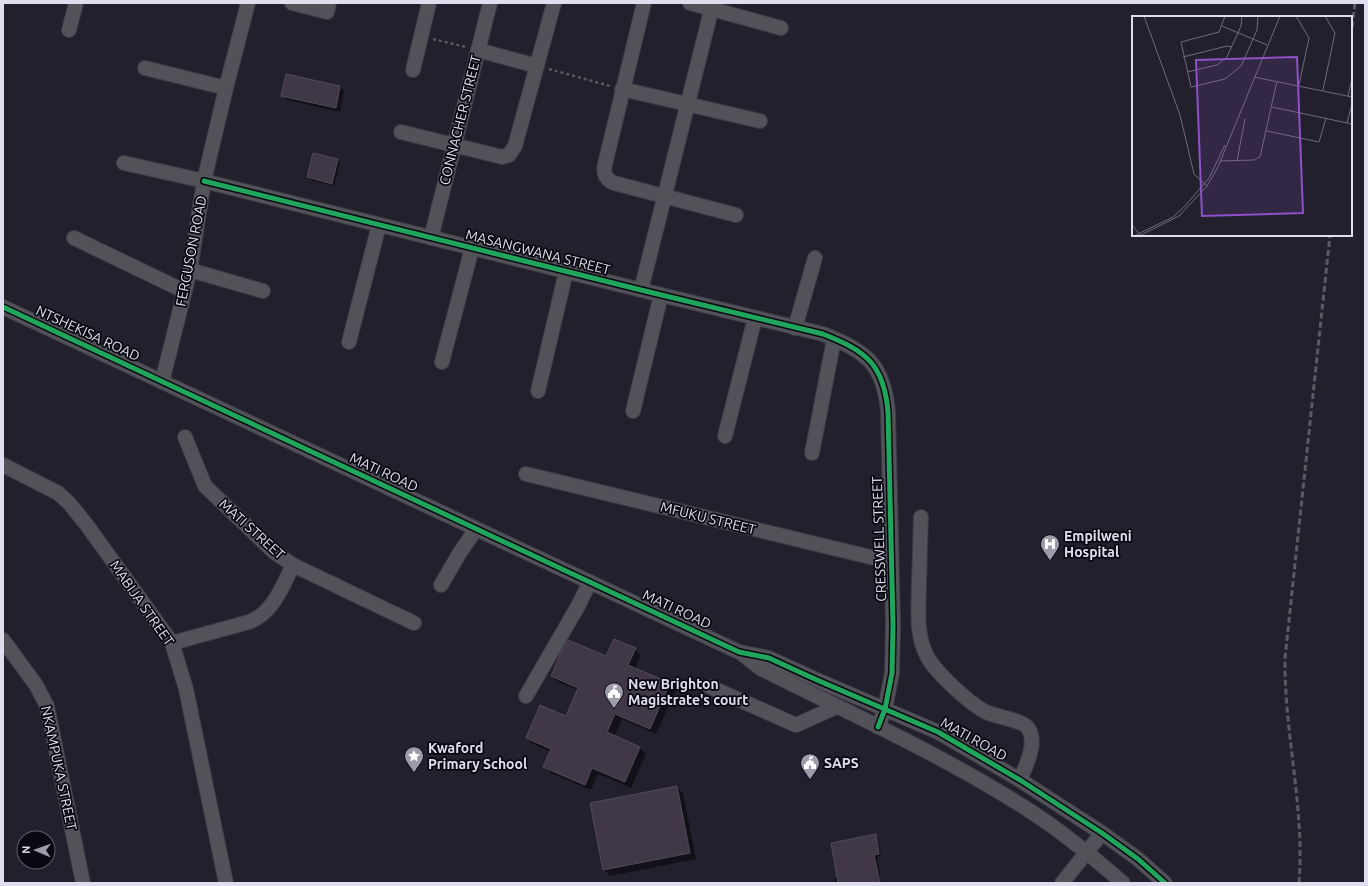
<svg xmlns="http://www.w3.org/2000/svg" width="1368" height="886" font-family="Ubuntu,sans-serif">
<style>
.shadow{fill:#0007}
.building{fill:#413847;stroke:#514b56}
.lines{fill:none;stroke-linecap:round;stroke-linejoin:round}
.minor-casing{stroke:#3e3b47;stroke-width:16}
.path{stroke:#59595e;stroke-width:2.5;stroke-dasharray:3 3;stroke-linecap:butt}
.minor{stroke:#525358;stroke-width:14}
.rail{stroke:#5a5a62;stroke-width:3;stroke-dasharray:6 3;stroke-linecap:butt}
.cycleway-casing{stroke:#090811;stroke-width:8}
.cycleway{stroke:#20a55d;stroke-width:5}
.labels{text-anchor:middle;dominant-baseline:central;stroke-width:3.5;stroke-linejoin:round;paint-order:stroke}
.street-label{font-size:14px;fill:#e0deee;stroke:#090811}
.poi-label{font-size:14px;font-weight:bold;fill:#e0deee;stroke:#090811;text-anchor:start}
.inset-road{fill:none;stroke:#6f6c7a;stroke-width:1}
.view{fill:#8f50c8;fill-opacity:0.15;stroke:#8f50c8;stroke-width:2}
.inset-edge{fill:none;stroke:#e0deee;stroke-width:2}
</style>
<rect width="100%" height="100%" fill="#23202d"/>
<g class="shadow">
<polygon points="287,75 340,87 344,91 340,112 287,100 282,95"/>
<polygon points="337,159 340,162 334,186 311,180 308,177"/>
<polygon points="635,649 641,655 635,669 669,684 676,690 656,734 622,719 614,737 640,748 646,754 631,788 598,774 591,790 551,773 545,766 551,752 533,744 527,738 567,718 578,690 558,682 552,675"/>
<polygon points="677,787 683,793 696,859 610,876 604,870"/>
<polygon points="875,835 878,838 881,856 877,857 881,883 835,883 834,879 838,878"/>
</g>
<g class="building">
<polygon points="286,74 340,86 336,108 281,96"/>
<polygon points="313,153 338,159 332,184 307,177"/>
<polygon points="614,639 636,648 628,665 670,683 650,729 615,714 607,732 640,747 625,782 592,768 585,785 543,767 551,749 526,738 540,705 566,716 578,688 551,676 561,652 568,640 606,656"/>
<polygon points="677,786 690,853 603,870 590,803"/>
<polygon points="876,834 879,854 874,855 880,883 838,883 831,843"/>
</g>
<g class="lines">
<defs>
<g id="minor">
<polyline points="292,3 327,12 329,3"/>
<path d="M644 3 605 164C603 173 605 179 614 183L736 215"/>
<polyline points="690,3 781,28"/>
<polyline points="69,30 76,3"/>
<polyline points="478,50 537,66"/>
<polyline points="145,68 226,88"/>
<polyline points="413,70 429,3"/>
<polyline points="622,89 760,121"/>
<polyline points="401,132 502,157 509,155 515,146 554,3"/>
<path d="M124 163 204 181 641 290 823 334C866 351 884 364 888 412L893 625 892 673 885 709 878 727"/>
<polyline points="74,238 184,291"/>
<polyline points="431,238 490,3"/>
<polyline points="190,270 263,291"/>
<polyline points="641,290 713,3"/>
<polyline points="3,307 739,652 769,658 817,680 938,732 1020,780 1102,833 1138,859 1165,883"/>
<polyline points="795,328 815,258"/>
<polyline points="349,342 379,225"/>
<polyline points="442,362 472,248"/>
<polyline points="162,382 190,270 204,181 226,88 248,3"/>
<polyline points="538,391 566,272"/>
<polyline points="633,411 661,295"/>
<polyline points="725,436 755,318"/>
<polyline points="185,437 205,486 274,552 293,565 414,623"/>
<polyline points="812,453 834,339"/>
<polyline points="3,465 58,493 69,503 86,524 172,643 186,689 226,883"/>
<polyline points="526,474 891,562"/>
<path d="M921 517C920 539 920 560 919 581 919 605 915 634 927 656 935 672 970 704 986 712 996 717 1023 720 1028 728 1038 743 1026 765 1020 780"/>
<polyline points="441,585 459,554 476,529"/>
<polyline points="3,640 36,685 47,706 83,883"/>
<path d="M172 643 249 622C273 613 282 587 293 565"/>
<path d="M741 653 760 668C851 714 945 756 1030 811 1063 832 1093 857 1123 883"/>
<polyline points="710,687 796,725 836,707"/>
<polyline points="526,696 578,606 590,582"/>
<polyline points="1062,883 1102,833"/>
</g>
</defs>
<use href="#minor" class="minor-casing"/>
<g class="path">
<polyline points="433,39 466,47"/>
<polyline points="549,69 610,86"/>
</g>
<use href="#minor" class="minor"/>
<g class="rail">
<polyline points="1351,36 1355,3"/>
<path d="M1299 883C1305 808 1284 733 1285 658L1330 235"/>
</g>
<defs>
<g id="cycleway">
<path d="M204 181 641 290 823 334C866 351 884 364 888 412L893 625 892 673 885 709 878 727"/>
<polyline points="3,307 739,652 769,658 817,680 938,732 1020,780 1102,833 1138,859 1165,883"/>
</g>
</defs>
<use href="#cycleway" class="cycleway-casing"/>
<use href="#cycleway" class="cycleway"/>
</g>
<defs>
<symbol id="hospital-pin" viewBox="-11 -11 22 30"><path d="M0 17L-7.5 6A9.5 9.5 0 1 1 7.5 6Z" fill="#9e9caa" stroke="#090811"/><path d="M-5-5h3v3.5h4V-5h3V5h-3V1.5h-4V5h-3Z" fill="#fff"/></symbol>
<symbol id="civic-pin" viewBox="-11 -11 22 30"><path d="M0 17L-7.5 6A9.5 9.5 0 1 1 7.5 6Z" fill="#9e9caa" stroke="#090811"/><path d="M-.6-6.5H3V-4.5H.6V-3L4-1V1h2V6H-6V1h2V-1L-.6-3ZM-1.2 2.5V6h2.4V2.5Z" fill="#fff"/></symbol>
<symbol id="sight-pin" viewBox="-11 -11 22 30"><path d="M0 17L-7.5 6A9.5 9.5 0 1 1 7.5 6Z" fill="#9e9caa" stroke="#090811"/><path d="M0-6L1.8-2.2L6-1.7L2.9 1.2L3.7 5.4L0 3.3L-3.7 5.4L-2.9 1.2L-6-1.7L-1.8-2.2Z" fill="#fff"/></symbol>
</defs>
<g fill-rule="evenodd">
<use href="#hospital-pin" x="1039" y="533" width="22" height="30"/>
<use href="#civic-pin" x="603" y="681" width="22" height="30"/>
<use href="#sight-pin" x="403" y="745" width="22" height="30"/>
<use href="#civic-pin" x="799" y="752" width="22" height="30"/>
</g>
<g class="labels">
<g class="street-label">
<text transform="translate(460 120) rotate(-76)">CONNACHER STREET</text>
<text transform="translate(191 251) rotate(-79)">FERGUSON ROAD</text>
<text transform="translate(538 252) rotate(14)">MASANGWANA STREET</text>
<text transform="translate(88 333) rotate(25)">NTSHEKISA ROAD</text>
<text transform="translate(384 472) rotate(25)">MATI ROAD</text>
<text transform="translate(708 518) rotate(14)">MFUKU STREET</text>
<text transform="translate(252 529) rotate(42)">MATI STREET</text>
<text transform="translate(879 539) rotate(-92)">CRESSWELL STREET</text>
<text transform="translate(142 603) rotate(55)">MABIJA STREET</text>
<text transform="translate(677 609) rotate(25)">MATI ROAD</text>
<text transform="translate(974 739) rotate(29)">MATI ROAD</text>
<text transform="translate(59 768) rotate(78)">NKAMPUKA STREET</text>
</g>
<g class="poi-label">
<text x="1064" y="536">Empilweni<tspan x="1064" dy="16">Hospital</tspan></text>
<text x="628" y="684">New Brighton<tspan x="628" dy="16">Magistrate's court</tspan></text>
<text x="428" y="748">Kwaford<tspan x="428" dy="16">Primary School</tspan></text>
<text x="824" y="763">SAPS</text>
</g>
</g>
<g transform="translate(1132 16)">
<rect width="220" height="220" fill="#23202d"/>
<path class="inset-road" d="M12 0 48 99 62 158 75 170M93 0 87 16 49 26 59 71 93 63 109 50 125 14 126 0M164 0 177 22 167 69M90 10 135 29M51 41 95 30 100 31M55 56 85 49 95 41 109 10 110 0M122 61 220 81M191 74 203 17 193 0M216 80 220 62M140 91 220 108M215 107 220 88M135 115 187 126 194 102M88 145 122 144 128 141 145 65M105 145 113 103M0 209 9 220M9 219 47 200 75 170 86 151 148 0M2 220 41 201 53 190 77 162 93 129"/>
<path class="view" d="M165 41 171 197 70 200 64 44Z"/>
<rect width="220" height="220" class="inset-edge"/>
</g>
<rect width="1368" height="886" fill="none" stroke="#e0deee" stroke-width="8"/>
<g transform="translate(36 850) rotate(272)"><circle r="19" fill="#090811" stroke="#5f5e69"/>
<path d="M0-3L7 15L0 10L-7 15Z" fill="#9e9caa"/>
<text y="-6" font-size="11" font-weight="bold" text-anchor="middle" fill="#e0deee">N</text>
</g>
</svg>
